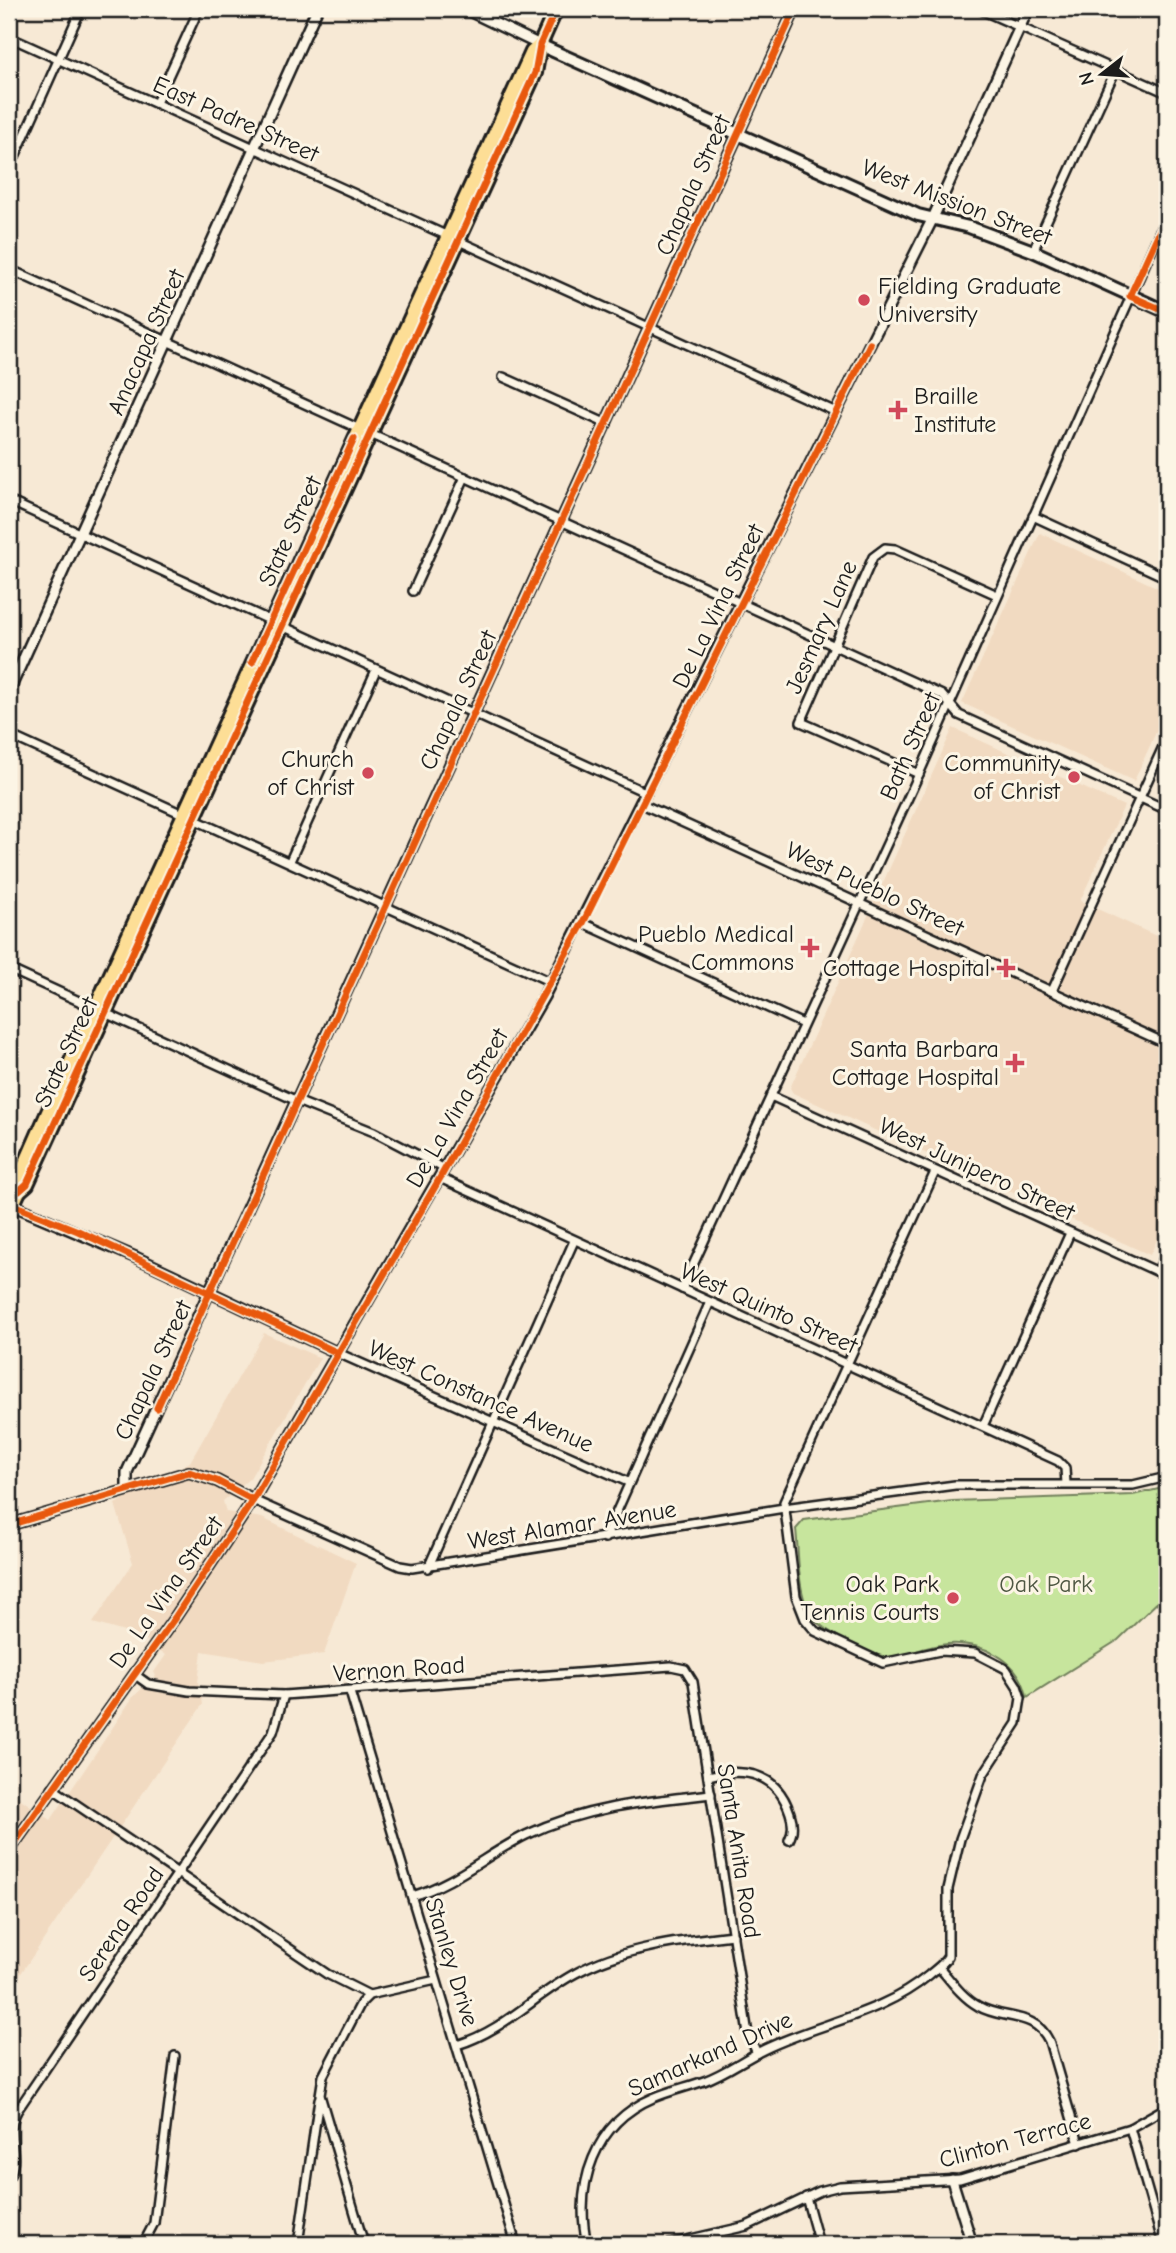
<svg xmlns="http://www.w3.org/2000/svg" width="1176" height="2253" font-family="'Comic Neue',sans-serif">
<style>
.built{fill:#f1dac1}
.green{fill:#c7e59d;stroke:#72805c;stroke-width:2}
.lines{fill:none;stroke-linecap:round;stroke-linejoin:round}
.minor-casing{stroke:#1c1c1c;stroke-width:12}
.tertiary-casing{stroke:#1c1c1c;stroke-width:14}
.secondary-casing{stroke:#1c1c1c;stroke-width:16}
.primary-casing{stroke:#1c1c1c;stroke-width:18}
.minor{stroke:#fcf5e5;stroke-width:7}
.tertiary{stroke:#fcf5e5;stroke-width:9}
.secondary{stroke:#fcf5e5;stroke-width:10}
.primary{stroke:#fdde96;stroke-width:12}
.cycleway-casing{stroke:#fcf5e5;stroke-width:11}
.cycleway{stroke:#e8590c;stroke-width:7}
.poi-dot{fill:#d1495b;stroke:#fcf5e5;stroke-width:2.5}
.labels{text-anchor:middle;dominant-baseline:central;stroke-width:6;stroke-linejoin:round;paint-order:stroke}
.street-label{font-size:24px;fill:#1c1c1c;stroke:#fcf5e5}
.poi-label{font-size:24px;fill:#1c1c1c;stroke:#fcf5e5;text-anchor:end}
.park-label{font-size:24px;fill:#4f5843;stroke:#fcf5e5}
</style>
<rect width="100%" height="100%" fill="#f7e9d5"/>
<filter id="ink" filterUnits="userSpaceOnUse"><feTurbulence type="fractalNoise" baseFrequency=".0143" numOctaves="2"/><feDisplacementMap in="SourceGraphic" scale="14" xChannelSelector="R" yChannelSelector="G"/><feConvolveMatrix kernelMatrix="1 2 1 2 8 2 1 2 1" color-interpolation-filters="sRGB"/></filter>
<g filter="url(#ink)">
<g class="built">
<polygon points="1040,533 1167,592 1167,708 1134,781 962,703"/>
<polygon points="953,728 1124,806 1080,901 1167,941 1167,1218 1150,1255 793,1093 790,1088"/>
<polygon points="264,1333 320,1358 250,1478 223,1501 226,1512 262,1518 356,1563 324,1654 263,1661 202,1651 198,1682 203,1704 9,1991 9,1791 51,1820 133,1697 156,1676 154,1672 166,1655 142,1637 93,1623 133,1563 115,1504 190,1462"/>
</g>
<path class="green" d="M1167 1487V1593L1118 1640 1027 1697C1020 1658 978 1639 940 1645 923 1647 905 1657 888 1657 871 1656 818 1629 810 1614 797 1590 799 1555 796 1529L804 1520 952 1501 1133 1495Z"/>
<g class="lines">
<defs>
<g id="minor">
<polyline points="979,9 1167,93"/>
<polyline points="9,37 836,412"/>
<polyline points="156,103 199,9"/>
<polyline points="9,170 81,9"/>
<polyline points="1033,251 1116,69"/>
<polyline points="9,269 942,695 959,715 1167,810"/>
<polyline points="503,377 607,424"/>
<polyline points="9,501 647,793"/>
<polyline points="1033,516 1167,578"/>
<polyline points="413,591 465,477"/>
<polyline points="9,735 551,982"/>
<polyline points="919,774 801,722 873,557 885,548 895,549 997,595"/>
<polyline points="642,804 1167,1044"/>
<polyline points="290,861 376,670"/>
<polyline points="583,923 803,1024"/>
<polyline points="9,969 297,1101 374,1132 445,1169"/>
<polyline points="1052,991 1167,738"/>
<polyline points="771,1096 1167,1276"/>
<polyline points="440,1178 1058,1461 1065,1468 1066,1484"/>
<polyline points="1158,1272 1167,1250"/>
<polyline points="682,1289 919,774 1167,215"/>
<polyline points="338,1353 628,1482"/>
<polyline points="983,1426 1070,1233"/>
<polyline points="253,1500 400,1566 412,1568 784,1508 955,1485 1133,1485 1167,1477"/>
<polyline points="605,1538 710,1302"/>
<polyline points="428,1568 574,1241"/>
<polyline points="134,1674 148,1684 189,1691 284,1695 671,1666 685,1669 693,1682 748,2034 757,2053"/>
<polyline points="350,1692 516,2244"/>
<path d="M708 1776C746 1767 777 1773 790 1813 793 1822 794 1831 789 1840"/>
<polyline points="52,1788 327,1974 369,1995"/>
<path d="M412 1896C455 1884 487 1854 526 1835 585 1807 647 1801 711 1794"/>
<path d="M939 1967C951 1981 962 1997 978 2006 1003 2021 1034 2010 1049 2041L1079 2144"/>
<path d="M457 2045C505 2030 533 1996 576 1973 624 1947 680 1941 733 1935"/>
<polyline points="1130,2128 1163,2244"/>
<path d="M9 2177C21 2155 4 2134 17 2111L273 1732 284 1695"/>
<polyline points="806,2197 819,2244"/>
<polyline points="143,2244 154,2223 175,2056"/>
<polyline points="298,2244 319,2099"/>
<polyline points="364,2244 320,2095 323,2076 361,2003 369,1995 436,1980"/>
<path d="M587 2244C574 2185 594 2123 653 2098 669 2091 687 2087 704 2081 726 2073 744 2059 765 2049 821 2022 881 2015 929 1975 936 1969 944 1964 948 1956V1889L960 1839 983 1775 1017 1723 1021 1698 1017 1686 1006 1669 975 1653 940 1651 883 1663 815 1631 805 1619 796 1596 784 1502 935 1172"/>
<polyline points="669,2244 747,2226 820,2191 840,2186 960,2179 1130,2128 1167,2107"/>
</g>
<g id="tertiary">
<polyline points="465,9 540,45"/>
<polyline points="9,691 317,9"/>
<polyline points="10,1204 137,1258 338,1353"/>
<polyline points="127,1488 127,1472 795,9"/>
<polyline points="9,1525 189,1472 217,1481 253,1500"/>
<polyline points="9,1851 176,1616 253,1500 544,996 933,218 1028,9"/>
<polyline points="952,2180 972,2244"/>
</g>
<polyline id="secondary" points="540,45 918,215 969,227 1033,251 1167,312"/>
<g id="primary">
<polyline points="19,1191 27,1184 535,73 540,45 556,9"/>
<polyline points="9,1213 19,1191 19,1178 52,1103 532,52 540,45"/>
</g>
</defs>
<use href="#minor" class="minor-casing"/>
<use href="#tertiary" class="tertiary-casing"/>
<use href="#secondary" class="secondary-casing"/>
<use href="#primary" class="primary-casing"/>
<use href="#minor" class="minor"/>
<use href="#tertiary" class="tertiary"/>
<use href="#secondary" class="secondary"/>
<use href="#primary" class="primary"/>
<defs>
<g id="cycleway">
<polyline points="1167,215 1130,296 1167,312"/>
<polyline points="252,662 354,439"/>
<polyline points="19,1191 27,1184 535,73 540,45 556,9"/>
<polyline points="13,1205 78,1231 338,1353"/>
<polyline points="157,1408 795,9"/>
<polyline points="9,1525 189,1472 217,1481 253,1500"/>
<polyline points="9,1851 176,1616 253,1500 440,1178 583,923 870,344"/>
</g>
</defs>
<use href="#cycleway" class="cycleway-casing"/>
<use href="#cycleway" class="cycleway"/>
</g>
</g>
<g class="poi-dot">
<circle cx="864" cy="300" r="7"/>
<path d="M894.5 399.5h7v7h7v7h-7v7h-7v-7h-7v-7h7z"/>
<circle cx="368" cy="773" r="7"/>
<circle cx="1074" cy="777" r="7"/>
<path d="M806.5 937.5h7v7h7v7h-7v7h-7v-7h-7v-7h7z"/>
<path d="M1002.5 957.5h7v7h7v7h-7v7h-7v-7h-7v-7h7z"/>
<path d="M1011.5 1052.5h7v7h7v7h-7v7h-7v-7h-7v-7h7z"/>
<circle cx="953" cy="1598" r="7"/>
</g>
<g class="labels">
<g class="street-label">
<text transform="translate(236 119) rotate(24)">East Padre Street</text>
<text transform="translate(693 185) rotate(-66)">Chapala Street</text>
<text transform="translate(957 202) rotate(21)">West Mission Street</text>
<text transform="translate(146 342) rotate(-66)">Anacapa Street</text>
<text transform="translate(290 531) rotate(-65)">State Street</text>
<text transform="translate(718 606) rotate(-64)">De La Vina Street</text>
<text transform="translate(821 627) rotate(-66)">Jesmary Lane</text>
<text transform="translate(458 700) rotate(-65)">Chapala Street</text>
<text transform="translate(910 746) rotate(-66)">Bath Street</text>
<text transform="translate(875 889) rotate(25)">West Pueblo Street</text>
<text transform="translate(66 1052) rotate(-65)">State Street</text>
<text transform="translate(457 1108) rotate(-60)">De La Vina Street</text>
<text transform="translate(977 1169) rotate(25)">West Junipero Street</text>
<text transform="translate(769 1308) rotate(24)">West Quinto Street</text>
<text transform="translate(153 1370) rotate(-65)">Chapala Street</text>
<text transform="translate(481 1396) rotate(24)">West Constance Avenue</text>
<text transform="translate(572 1525) rotate(-9)">West Alamar Avenue</text>
<text transform="translate(166 1592) rotate(-55)">De La Vina Street</text>
<text transform="translate(399 1669) rotate(-4)">Vernon Road</text>
<text transform="translate(739 1851) rotate(81)">Santa Anita Road</text>
<text transform="translate(121 1924) rotate(-56)">Serena Road</text>
<text transform="translate(452 1962) rotate(73)">Stanley Drive</text>
<text transform="translate(710 2054) rotate(-24)">Samarkand Drive</text>
<text transform="translate(1015 2140) rotate(-15)">Clinton Terrace</text>
</g>
<g class="poi-label">
<text x="878" y="286" text-anchor="start">Fielding Graduate<tspan x="878" dy="28">University</tspan></text>
<text x="914" y="396" text-anchor="start">Braille<tspan x="914" dy="28">Institute</tspan></text>
<text x="354" y="759">Church<tspan x="354" dy="28">of Christ</tspan></text>
<text x="1060" y="763">Community<tspan x="1060" dy="28">of Christ</tspan></text>
<text x="794" y="934">Pueblo Medical<tspan x="794" dy="28">Commons</tspan></text>
<text x="990" y="968">Cottage Hospital</text>
<text x="999" y="1049">Santa Barbara<tspan x="999" dy="28">Cottage Hospital</tspan></text>
<text x="939" y="1584">Oak Park<tspan x="939" dy="28">Tennis Courts</tspan></text>
</g>
<g class="park-label">
<text x="1046" y="1584">Oak Park</text>
</g>
</g>
<rect width="1176" height="2253" fill="none" stroke="#fcf5e5" stroke-width="35"/>
<rect x="18" y="18" width="1141" height="2218" fill="none" stroke="#1c1c1c" stroke-width="2.5" filter="url(#ink)"/>
<g transform="translate(1102 74) rotate(253)" stroke="#fcf5e5" stroke-width="5" paint-order="stroke">
<path d="M0-5L12 26L0 18L-12 26Z" fill="#1c1c1c"/>
<text y="-10" font-size="19" font-weight="bold" text-anchor="middle" fill="#1c1c1c">N</text>
</g>
</svg>
